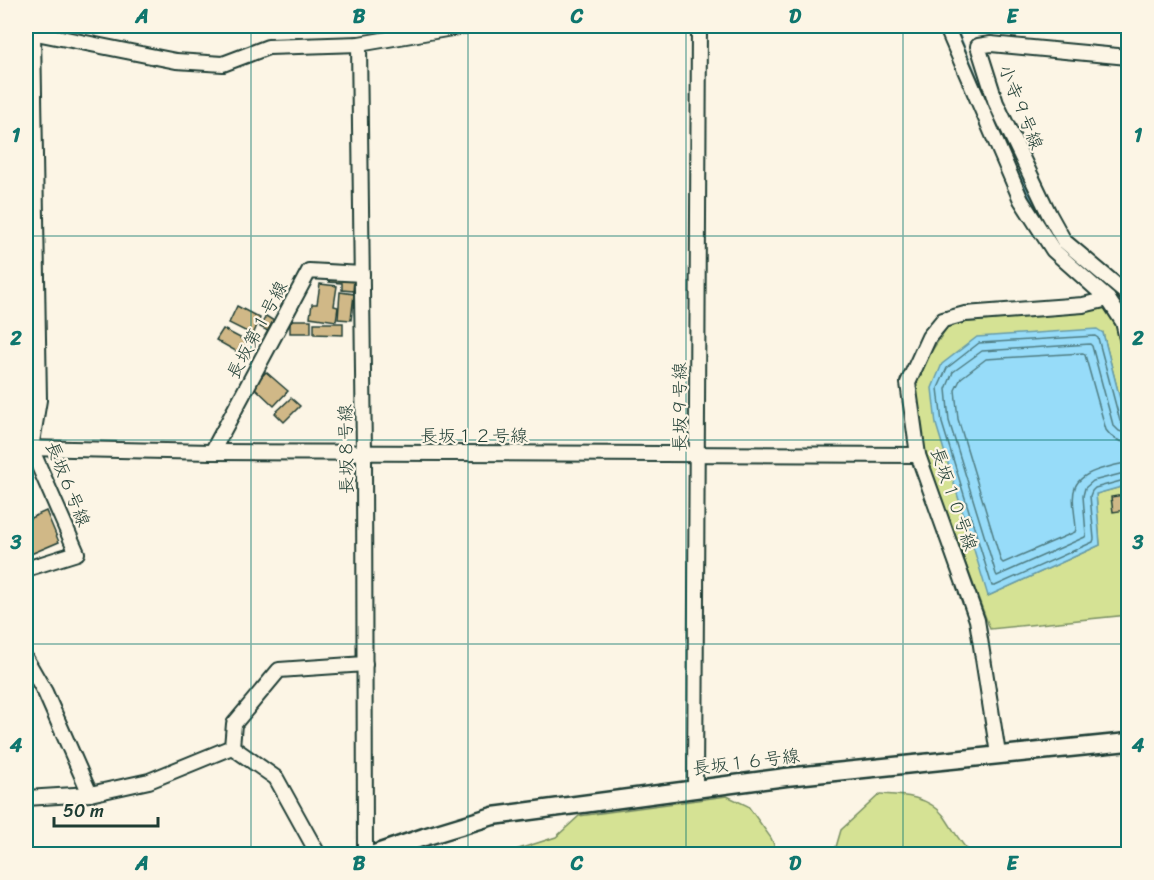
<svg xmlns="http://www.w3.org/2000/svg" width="1154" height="880" font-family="Sriracha,'Klee One',sans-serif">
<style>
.green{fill:#d5e294;stroke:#7a9064;stroke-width:1.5}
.water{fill:#97dcf9;stroke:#679caa;stroke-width:1.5}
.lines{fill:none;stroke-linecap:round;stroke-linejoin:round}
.shore{stroke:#4f7d83;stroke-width:1.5}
.stream{stroke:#679caa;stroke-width:4.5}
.building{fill:#d0b887;stroke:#1f3d34;stroke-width:1.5}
.minor-casing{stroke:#1f3d34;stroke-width:18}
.tertiary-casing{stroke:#1f3d34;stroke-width:21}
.minor{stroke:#fcf5e5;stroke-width:14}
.tertiary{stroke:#fcf5e5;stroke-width:16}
.grid{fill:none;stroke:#0f766e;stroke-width:1.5;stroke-opacity:0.55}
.labels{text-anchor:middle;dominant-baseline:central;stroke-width:4.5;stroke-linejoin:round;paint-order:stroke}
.street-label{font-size:18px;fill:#1f3d34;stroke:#fcf5e5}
.neatline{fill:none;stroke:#0f766e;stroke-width:2}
.grid-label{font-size:20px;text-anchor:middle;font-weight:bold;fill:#0f766e}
</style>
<rect width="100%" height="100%" fill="#fcf5e5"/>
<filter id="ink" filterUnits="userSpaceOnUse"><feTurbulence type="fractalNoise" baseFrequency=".0167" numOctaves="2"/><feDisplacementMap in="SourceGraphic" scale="12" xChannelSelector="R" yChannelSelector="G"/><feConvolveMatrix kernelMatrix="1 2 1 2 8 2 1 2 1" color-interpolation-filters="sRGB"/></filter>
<g filter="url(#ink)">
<g class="green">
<polygon points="1108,304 1120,324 1128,363 1128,430 1103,333 988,596 1100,545 1096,494 1128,485 1128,615 990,629 927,460 914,399 917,374 949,324 1083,311"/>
<path d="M880 794C903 795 929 796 944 816 953 829 960 843 971 854H834L841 830Z"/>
<polygon points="727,796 748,806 771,838 778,854 503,854 556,837 579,816"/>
</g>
<polygon class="water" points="1097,329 1103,333 1128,430 1128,485 1096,494 1100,545 988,596 936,424 932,388 942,364 977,337"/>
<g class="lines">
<g class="shore">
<polyline points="1128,426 1123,425 1120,421 1098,338 1095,336 979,343 947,368 938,388 942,423 992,586 995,586 1093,542 1094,539 1090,496 1092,491 1095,488 1128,479"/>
<polyline points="1128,434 1119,431 1113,425 1092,346 1090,344 982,351 953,372 946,389 949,421 996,574 997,576 1085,537 1086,535 1083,496 1085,488 1093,481 1128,472"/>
<path d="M1128 443C1119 442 1112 439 1106 430L1085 355 1083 353 986 359 961 378 955 390 958 419 1001 561 1003 563 1075 532 1076 529C1074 498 1064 480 1101 469 1110 467 1119 463 1128 463"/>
</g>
<g class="stream">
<polyline points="954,26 982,92"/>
<polyline points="1013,166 1045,225"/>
<polyline points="1079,265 1110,289"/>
<polyline points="1117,294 1128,312"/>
</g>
</g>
<g class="building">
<polygon points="330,278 354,280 353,291 342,290 342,283 329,282"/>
<polygon points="320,284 337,286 334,306 338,307 336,321 310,317 312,304 317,304"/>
<polygon points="340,292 354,294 351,320 338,319"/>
<polygon points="237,306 260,318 253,335 229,323"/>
<polygon points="266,316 274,321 268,331 260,327"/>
<rect x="290" y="320" width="21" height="13"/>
<polygon points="314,323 343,323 343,335 314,334"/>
<polygon points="223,329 248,342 241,354 216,340"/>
<polygon points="266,372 288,391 274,406 253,386"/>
<polygon points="291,398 300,406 284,422 275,413"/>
<polygon points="1123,495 1126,510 1113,512 1111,497"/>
<polygon points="46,511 59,542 26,556 26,520"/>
</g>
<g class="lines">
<defs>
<g id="minor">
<polyline points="946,26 1021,200 1053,250 1108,299 1123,322 1128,343"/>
<polyline points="26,31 176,61 223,64 268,47 359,44 464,26"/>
<polyline points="359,44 364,453 365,854"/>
<polyline points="1128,57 991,44 978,46 996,103 1049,214 1064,241 1128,295"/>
<polyline points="26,448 212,452 918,455"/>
<polyline points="212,452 309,271 362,274"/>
<polyline points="26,569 77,553 31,448 39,400 33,33"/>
<polyline points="26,659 45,692 90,794"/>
<polyline points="232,747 234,724 279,670 365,664"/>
<polyline points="232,747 276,778 318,854"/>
<polyline points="998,754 977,620 918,455 908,383 929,337 943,320 965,314 1083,305 1108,299"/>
<polyline points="695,788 699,26"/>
<polyline points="26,798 90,794 149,781 232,747"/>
</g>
<polyline id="tertiary" points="374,854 424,837 493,816 786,777 1128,742"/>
</defs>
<use href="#minor" class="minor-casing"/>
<use href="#tertiary" class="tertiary-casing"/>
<use href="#minor" class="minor"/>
<use href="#tertiary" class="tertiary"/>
</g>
</g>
<path class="grid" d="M251 26V854M468 26V854M686 26V854M903 26V854M26 236H1128M26 440H1128M26 644H1128"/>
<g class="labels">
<g class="street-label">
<text transform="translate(1021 107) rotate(68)">小寺９号線</text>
<text transform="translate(257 330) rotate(-62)">長坂第１号線</text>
<text transform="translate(680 407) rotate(-90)">長坂９号線</text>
<text x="474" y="436">長坂１２号線</text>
<text transform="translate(346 449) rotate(-91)">長坂８号線</text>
<text transform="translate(68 484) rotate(68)">長坂６号線</text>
<text transform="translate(954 499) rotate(71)">長坂１０号線</text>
<text transform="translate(746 762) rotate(-7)">長坂１６号線</text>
</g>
</g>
<rect width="1154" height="880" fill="none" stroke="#fcf5e5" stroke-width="66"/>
<path d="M54 817v9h104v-9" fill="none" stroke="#1f3d34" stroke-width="3"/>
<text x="63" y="817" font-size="18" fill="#1f3d34" stroke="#fcf5e5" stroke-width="4.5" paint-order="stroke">50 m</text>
<rect x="33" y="33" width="1088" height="814" class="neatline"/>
<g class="grid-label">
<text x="142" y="23">A</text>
<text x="359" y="23">B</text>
<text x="577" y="23">C</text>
<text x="795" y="23">D</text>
<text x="1012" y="23">E</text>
<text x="16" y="142">1</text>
<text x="1138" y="142">1</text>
<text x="16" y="345">2</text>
<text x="1138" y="345">2</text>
<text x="16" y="549">3</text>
<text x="1138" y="549">3</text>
<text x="16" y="752">4</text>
<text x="1138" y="752">4</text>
<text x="142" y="870">A</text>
<text x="359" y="870">B</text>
<text x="577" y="870">C</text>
<text x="795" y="870">D</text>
<text x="1012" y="870">E</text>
</g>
</svg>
